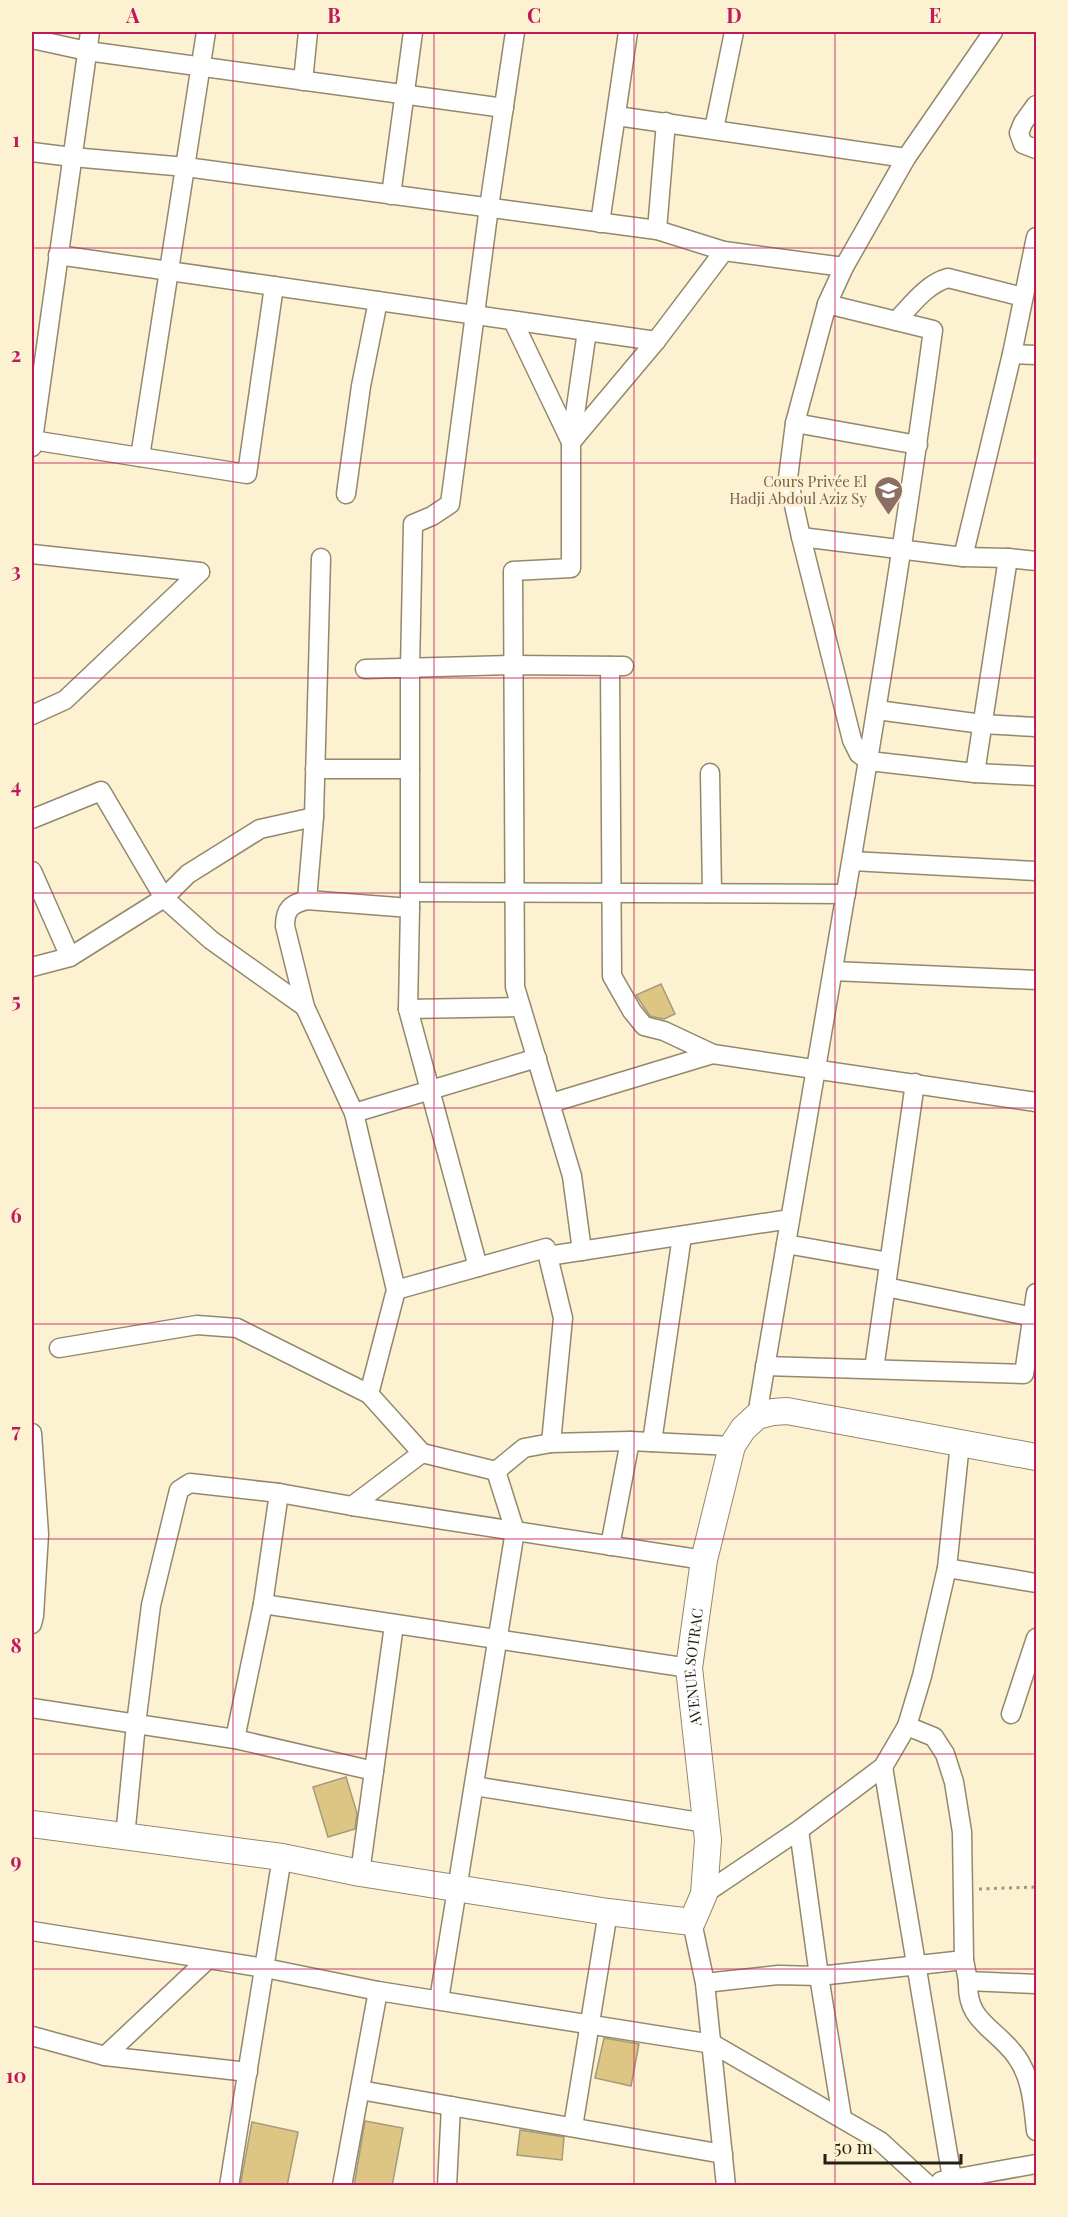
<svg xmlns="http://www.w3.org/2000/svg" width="1068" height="2217" font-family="'Playfair Display',serif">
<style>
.building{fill:#ddc583;stroke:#a59a7c;stroke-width:1.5}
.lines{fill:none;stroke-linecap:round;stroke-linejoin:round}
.street-casing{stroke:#93886b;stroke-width:21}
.secondary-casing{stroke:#93886b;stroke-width:28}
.path{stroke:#a09780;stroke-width:3;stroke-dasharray:3 4.5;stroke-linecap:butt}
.street{stroke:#fff;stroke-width:18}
.secondary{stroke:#fff;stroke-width:26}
.grid{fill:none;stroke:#c2185b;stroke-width:1.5;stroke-opacity:0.55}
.labels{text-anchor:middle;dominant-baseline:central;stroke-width:6;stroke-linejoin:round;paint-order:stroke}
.education-label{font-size:15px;fill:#785e54;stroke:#fcf1d0;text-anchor:end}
.street-label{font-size:15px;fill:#252015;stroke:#fcf1d0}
.neatline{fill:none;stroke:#c2185b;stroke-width:2}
.grid-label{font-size:20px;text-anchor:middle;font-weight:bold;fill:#c2185b}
</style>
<rect width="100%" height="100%" fill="#fcf1d0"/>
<g class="building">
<polygon points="661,984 675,1014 664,1019 650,1016 636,995"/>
<polygon points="346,1777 357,1813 355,1829 328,1837 313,1787"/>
<polygon points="604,2038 639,2044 631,2086 595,2078"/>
<polygon points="365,2121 403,2128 392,2186 354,2186"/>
<polygon points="252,2122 298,2132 287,2186 240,2186"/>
<polygon points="520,2130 564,2137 562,2160 517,2155"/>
</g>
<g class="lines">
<defs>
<g id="street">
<polyline points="993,32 906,158 844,267 827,304 795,423 788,478 801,537 852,740 859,754 869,761 975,773 1036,776"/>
<polyline points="32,39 87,51 504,108"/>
<polyline points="303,81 308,32"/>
<polyline points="1036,105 1023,123 1019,133 1023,144 1036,149"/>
<polyline points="617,116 906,158"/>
<polyline points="714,129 734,32"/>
<polyline points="32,152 72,157 186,167 657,230 724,251 844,267"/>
<polyline points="391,195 413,32"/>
<polyline points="600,223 628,32"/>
<polyline points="657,230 666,122"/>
<polyline points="58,255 656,341"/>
<polyline points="513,321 571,442"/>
<path d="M896 321C911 306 926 284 948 278L1023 297"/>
<polyline points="1012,354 1036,355"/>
<polyline points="795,423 918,445"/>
<polyline points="32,440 247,474 274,286"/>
<polyline points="572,441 656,341 724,251"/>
<polyline points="32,447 90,32"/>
<polyline points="140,457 206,32"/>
<polyline points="346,494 361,386 378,301"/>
<polyline points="801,537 963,557 1008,558 1036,561"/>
<polyline points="32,554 200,572"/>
<polyline points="963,557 1012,354 1036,237"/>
<polyline points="610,666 612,976 632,1011 644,1026 664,1031 713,1054 1036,1102"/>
<polyline points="365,669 514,665 624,666"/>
<polyline points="877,710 982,724 1036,727"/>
<polyline points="32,715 65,700 200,572"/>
<polyline points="315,769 410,769"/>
<polyline points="710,773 712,893"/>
<polyline points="975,773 1008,558"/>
<polyline points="32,819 101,791 164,898 211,940 305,1007"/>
<polyline points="852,861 1036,871"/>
<polyline points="32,871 70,957"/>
<polyline points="410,892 846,894"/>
<polyline points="307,900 314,817 321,558"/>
<polyline points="32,967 70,957 164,898 188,874 260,829 314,817"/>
<polyline points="833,971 1036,980"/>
<polyline points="408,1009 521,1007"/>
<polyline points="551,1103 713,1054"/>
<polyline points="354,1113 537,1058"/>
<polyline points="786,1244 889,1262"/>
<polyline points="582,1251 572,1176 515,987 513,571 571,568 571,442 587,331"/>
<polyline points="548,1256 790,1219"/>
<polyline points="478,1267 408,1009 410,908 410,668 413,524 432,516 450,504 489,207 515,32"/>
<polyline points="886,1287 1033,1317"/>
<polyline points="396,1290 546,1248 563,1318 551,1443"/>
<polyline points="59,1348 197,1325 237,1328 369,1394 422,1453 496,1471"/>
<polyline points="765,1366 1024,1374 1036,1293"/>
<polyline points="874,1369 915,1083"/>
<path d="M369 1394 396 1290 354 1113 305 1007 285 926C285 909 291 904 307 900L410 908"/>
<path d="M757 1416C817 1054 884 694 933 330L827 304"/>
<polyline points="32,1433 39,1534 34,1616 32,1624"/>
<polyline points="652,1442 682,1236"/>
<polyline points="496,1471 524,1448 551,1443 630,1441 732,1446"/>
<polyline points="352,1506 422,1453"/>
<polyline points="610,1546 630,1441"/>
<polyline points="947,1568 1036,1583"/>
<polyline points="263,1604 689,1668"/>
<polyline points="32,1708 235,1739 374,1771"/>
<polyline points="1011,1714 1036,1638"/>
<polyline points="907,1726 934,1737 945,1754 954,1782 962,1832 964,1960 968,1981 1036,1984"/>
<polyline points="235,1739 263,1604 279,1493"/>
<polyline points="883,1767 952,2178"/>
<polyline points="474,1786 706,1823"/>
<polyline points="799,1830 819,1976 842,2118"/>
<polyline points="125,1837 136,1724 151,1605 179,1490 190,1483 279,1493 352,1506 704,1560"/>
<polyline points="360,1873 394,1625"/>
<polyline points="704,1894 799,1830 883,1767 907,1726 922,1676 947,1568 960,1443"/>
<polyline points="692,1922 705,1983 726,2186"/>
<polyline points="32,1931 265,1968 378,1991 713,2044 880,2141 929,2186"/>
<path d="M968 1981C966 2022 995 2027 1016 2056 1032 2078 1033 2105 1036 2131"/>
<polyline points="705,1983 778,1975 819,1976 964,1960"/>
<polyline points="439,2000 515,1531 496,1471"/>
<polyline points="32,2036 105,2056 248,2072"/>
<polyline points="105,2056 207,1960"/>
<polyline points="360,2090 723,2154"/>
<polyline points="573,2127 608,1912"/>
<polyline points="941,2181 1036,2164"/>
<polyline points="229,2186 282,1857"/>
<polyline points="342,2186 378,1991"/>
<polyline points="447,2186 451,2106"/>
</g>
<g id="secondary">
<path id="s1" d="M32 1824 282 1857 360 1873 608 1912 692 1922 704 1894 708 1840 689 1668 704 1560 732 1446 743 1429 757 1416 773 1412 787 1411 1036 1457"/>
</g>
</defs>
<use href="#street" class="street-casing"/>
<use href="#secondary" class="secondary-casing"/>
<polyline class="path" points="979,1889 1036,1887"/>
<use href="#street" class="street"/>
<use href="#secondary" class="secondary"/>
</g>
<path class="grid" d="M233 32V2186M434 32V2186M634 32V2186M835 32V2186M32 248H1036M32 463H1036M32 678H1036M32 893H1036M32 1108H1036M32 1324H1036M32 1539H1036M32 1754H1036M32 1969H1036"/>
<defs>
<symbol id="school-pin" viewBox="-11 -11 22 30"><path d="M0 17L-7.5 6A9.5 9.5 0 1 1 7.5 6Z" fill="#8d6e63" stroke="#fcf1d0"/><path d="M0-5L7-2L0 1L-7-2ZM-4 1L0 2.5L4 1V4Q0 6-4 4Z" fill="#fff"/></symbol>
</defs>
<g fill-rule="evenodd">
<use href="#school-pin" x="872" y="474" width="33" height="45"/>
</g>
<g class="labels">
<g class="education-label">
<text x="867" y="481">Cours Privée El<tspan x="867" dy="17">Hadji Abdoul Aziz Sy</tspan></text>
</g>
<g class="street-label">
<text stroke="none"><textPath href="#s1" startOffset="926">AVENUE SOTRAC</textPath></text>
</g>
</g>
<rect width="1068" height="2217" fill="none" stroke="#fcf1d0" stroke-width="66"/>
<path d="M825 2154v9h136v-9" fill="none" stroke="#252015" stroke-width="3"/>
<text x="834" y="2154" font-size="18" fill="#252015" stroke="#fcf1d0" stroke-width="4.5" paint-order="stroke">50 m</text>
<rect x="33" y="33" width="1002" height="2151" class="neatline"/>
<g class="grid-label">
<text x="133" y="23">A</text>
<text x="334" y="23">B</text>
<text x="534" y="23">C</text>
<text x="734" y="23">D</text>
<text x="935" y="23">E</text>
<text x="16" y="147">1</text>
<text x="16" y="362">2</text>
<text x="16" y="578">3</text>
<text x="16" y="793">4</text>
<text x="16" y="1008">5</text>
<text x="16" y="1223">6</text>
<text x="16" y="1438">7</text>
<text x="16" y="1653">8</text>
<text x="16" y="1868">9</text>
<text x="16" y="2083">10</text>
</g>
</svg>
